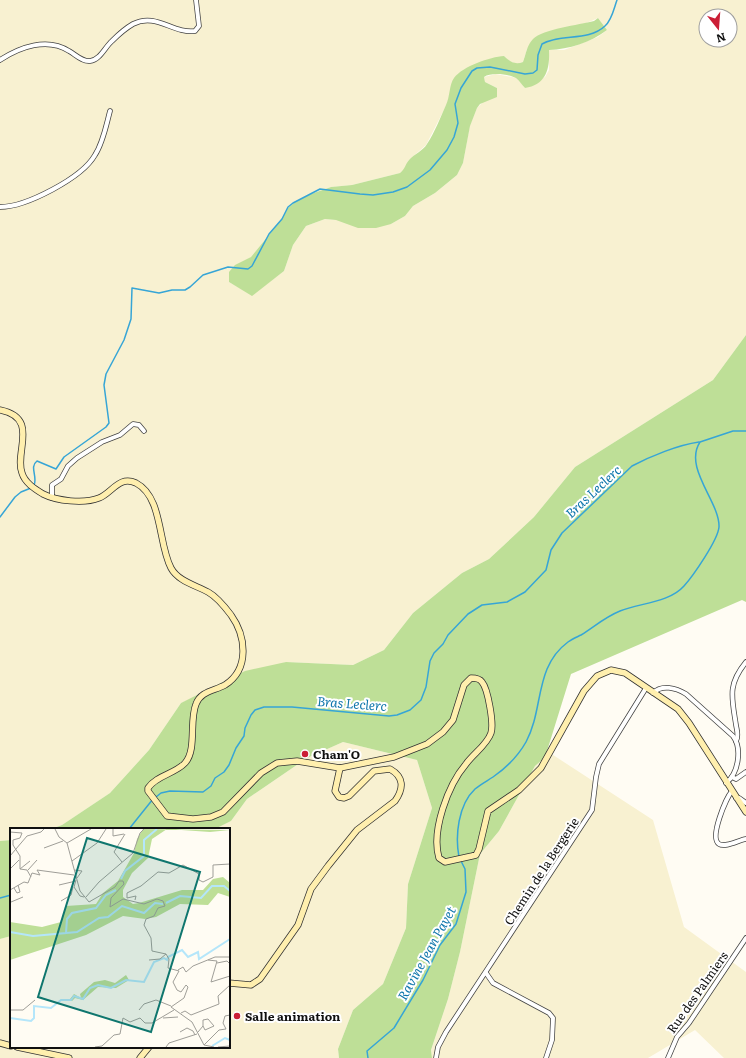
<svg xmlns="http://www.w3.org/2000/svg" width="746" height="1058" font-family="Literata,serif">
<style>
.farmland{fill:#f8f1d1;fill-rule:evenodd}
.forest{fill:#bedf97}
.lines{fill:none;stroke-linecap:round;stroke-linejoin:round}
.stream{stroke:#36a5d6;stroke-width:1.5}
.street-casing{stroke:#434343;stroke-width:5.5}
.secondary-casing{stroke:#323232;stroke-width:7}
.street{stroke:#fff;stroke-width:4}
.secondary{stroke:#ffefae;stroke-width:5.5}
.poi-dot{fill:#cb1e36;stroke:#fff;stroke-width:1.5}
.labels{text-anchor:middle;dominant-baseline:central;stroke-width:4;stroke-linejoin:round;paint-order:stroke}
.poi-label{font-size:12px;font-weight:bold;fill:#101010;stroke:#fff;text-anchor:start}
.street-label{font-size:12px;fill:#101010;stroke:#fff}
.water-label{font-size:13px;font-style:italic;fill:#0f76ac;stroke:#fff}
.inset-river{fill:none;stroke:#b4e6fa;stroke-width:2}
.inset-road{fill:none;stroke:#9f9e98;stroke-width:1}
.view{fill:#0f766e;fill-opacity:0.15;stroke:#0f766e;stroke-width:2}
.inset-edge{fill:none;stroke:#101010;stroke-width:2}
</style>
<rect width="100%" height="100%" fill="#fffcf3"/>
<g class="farmland">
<path d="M0 0H746V335L713 380 575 467 534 517 489 559 462 573 413 613 384 650 353 665 286 662 181 703 149 750 110 793 62 825 51 829H11V840L0 841ZM706 16H730V40H706ZM598 18 607 30 598 37 564 50H549V70L545 77 525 88 517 78 512 77 496 74 484 77 485 82 497 88 477 108 470 125 463 163 457 175 435 193 413 206 405 216 391 224 325 219 306 226 293 245 284 271 252 295 229 282 245 261 251 257 282 219 288 208 295 202 311 194 331 187 352 185 400 173 406 168 408 161 426 145 447 104 504 56 509 61 517 64 523 62 527 49Z"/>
<polygon points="343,742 417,760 432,808 408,884 406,928 383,984 353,1010 338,1049 339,1058 0,1058 0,939 11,936 11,1047 229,1047 229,829 215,829 231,821 247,799 307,758"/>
<polygon points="550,753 653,820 684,927 746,972 746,1058 724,1058 695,1030 648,1058 432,1058 431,1050 448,999 460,952 480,854 499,831 535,766"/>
</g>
<g class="forest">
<path d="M598 18 607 30C590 43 569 49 549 50 550 69 546 85 525 88 522 85 519 80 516 78 508 74 491 72 484 77L485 82 497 88V97L480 104 477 108 470 126 463 163 457 175 435 193 413 206 405 216 391 224 376 228H358L336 220 325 219 306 226 293 245 284 271 252 296 229 282V272L235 265 251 257 282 219 288 208 295 202 311 194 331 187 352 185 400 173C405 169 405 165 409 160 414 154 423 151 427 144 435 132 440 118 446 105 450 97 449 85 454 78 463 66 490 57 504 56 510 62 515 65 523 62 526 54 527 45 533 39 543 29 579 25 594 21Z"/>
<polygon points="746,335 746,602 742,600 571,674 547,751 550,753 535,766 499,831 480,854 460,952 448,999 431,1050 432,1058 339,1058 338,1049 353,1010 383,984 406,928 408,884 432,808 417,760 343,742 307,758 247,799 231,821 215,829 51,829 62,825 110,793 149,750 181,703 245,671 286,662 353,665 384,650 413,613 462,573 489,559 534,517 575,467 713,380"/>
<polygon points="11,840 11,936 0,939 0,841"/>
</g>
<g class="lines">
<g class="stream">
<path d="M34 485C38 477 29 467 37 461L56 469 64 457 106 427 109 423 104 385 106 374 124 340 131 319 132 288 159 293 172 290H185L190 287 203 275 228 267 248 269 252 266 269 234 282 219 288 207 293 203 320 189 360 194 373 195 393 192 407 187 430 170 447 150 454 137 458 123 455 104 461 88 472 71 477 68 490 67 525 74 533 73 537 70 538 55 542 44C561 33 588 42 605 26 612 20 614 8 617 0"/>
<polyline points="0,517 15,497 21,492 31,488"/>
<path d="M156 797 161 793 170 791 203 792 211 786 215 778 224 772 229 765 236 748 244 736 245 728 251 715 255 710 264 707H292L389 716 397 715 410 710 421 700 426 687 430 661 434 653 443 644 448 635 468 614 482 605 507 602 525 592 546 570 551 550 562 533 632 466C651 456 678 445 699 442"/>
<polyline points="129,829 153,799"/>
<path d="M459 857C455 836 458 805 475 789 481 784 487 781 493 777 506 768 518 756 526 742 544 709 534 667 568 642 572 639 577 637 581 635 594 627 605 617 620 611 639 603 669 603 684 586 693 576 718 540 719 527 720 502 683 468 700 442L733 431H746"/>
<polyline points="0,898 11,895"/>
<polyline points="368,1058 367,1051 394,1028 423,980 440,945 456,924 466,892 465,869 461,861"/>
</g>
<defs>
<g id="street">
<path d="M0 60C20 47 47 37 69 51 75 54 82 62 90 61 100 60 105 47 112 41 118 35 126 28 133 24 156 12 173 34 195 31L199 26 196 0"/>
<path d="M0 207C26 207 82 178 95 155 103 143 106 126 110 111"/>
<polyline points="52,498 52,485 61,479 68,466 77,458 102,442 120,435 133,424 139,425 144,431"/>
<path d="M653 693C662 684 676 688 686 694L733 736C742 748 739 773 726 783"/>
<path d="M736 741C739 736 737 731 736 725 732 698 727 685 746 662"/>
<polyline points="732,777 736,779 746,772"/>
<path d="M732 791C726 798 709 838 719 844 725 848 739 840 746 839"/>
<polyline points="736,798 739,798 746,803"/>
<polyline points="486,973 493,983 549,1013 553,1018 552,1040 546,1058"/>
<polyline points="436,1058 438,1047 446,1032 592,810 596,777 599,764 646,688"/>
<polyline points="668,1058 677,1037 689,1023 746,938"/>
</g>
<g id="secondary">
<path d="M0 410C40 418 14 452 22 473 25 483 35 489 43 494 57 501 84 504 99 498 112 493 119 475 136 483 163 497 158 544 171 568 178 581 195 585 208 592 217 597 225 607 231 615 246 636 250 669 225 685 214 691 201 691 196 704 189 721 197 750 185 763 175 774 157 775 148 788V791L167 816 193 819 211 817 223 812 261 773 277 763 297 761 340 768 394 757 427 744 443 732 453 720 464 685 471 678C476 678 480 679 482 682 488 689 494 724 491 733 487 745 473 754 466 764 448 785 431 831 439 858L445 862 472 856 476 855 479 849 488 811 519 790 541 768 584 691 597 676 611 670 625 673 678 709 689 723 746 812"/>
<path d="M229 983 251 985 260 979 298 925 311 889 328 866 357 830 395 801C404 788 404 777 390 769L374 771 349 796 344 798 339 797 335 791 340 768"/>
<polyline points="0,1043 11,1046"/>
<polyline points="17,1047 69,1058"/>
<polyline points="140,1058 149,1047"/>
</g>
</defs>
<use href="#street" class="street-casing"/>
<use href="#secondary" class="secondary-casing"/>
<use href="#street" class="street"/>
<use href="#secondary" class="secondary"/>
</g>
<g class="poi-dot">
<circle cx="305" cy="754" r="4"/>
<circle cx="237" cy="1016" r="4"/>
</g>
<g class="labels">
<g class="poi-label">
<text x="313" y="754">Cham'O</text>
<text x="245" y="1016">Salle animation</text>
</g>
<g class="street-label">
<text transform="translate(541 871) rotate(-57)">Chemin de la Bergerie</text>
<text transform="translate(697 992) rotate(-55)">Rue des Palmiers</text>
</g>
<g class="water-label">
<text transform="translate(593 491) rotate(-43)">Bras Leclerc</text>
<text transform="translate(352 703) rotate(4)">Bras Leclerc</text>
<text transform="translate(426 953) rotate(-61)">Ravine Jean Payet</text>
</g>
</g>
<g transform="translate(10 828)">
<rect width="220" height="220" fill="#fffcf3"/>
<path d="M133 1 220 2 200 4 157 1 142 11 138 30 122 45 113 62V69L123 76 129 75 172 62H193L203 51 213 49 220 55V69L208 65 198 77 170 76 146 89 135 91 113 88 76 107 0 132V94L32 99 51 94 56 78 86 76 93 65 108 53 124 25 127 11ZM116 147 119 152 106 160 88 159 73 172 65 170 62 173H51V171H60L64 166 71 170 70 166 84 154 95 152 105 155Z" fill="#bedf97"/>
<path class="inset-river" d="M111 51 115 43 134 28V12L147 1M156 75 170 68 191 70 202 58H214L220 63M0 104 23 108 56 105 57 91 62 85 86 80 96 67 106 62M56 105 67 104 89 90 98 89 112 78 134 85 145 75 153 76M0 190 21 193 24 190V178L41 180 51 172H61L64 168 73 171 80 160 88 157 101 160 116 152 134 154 144 134 154 130 157 132 158 129 172 122 178 129 188 124 189 131 220 111M202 218 215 210 220 212"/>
<path class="inset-road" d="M45 1 49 9 57 15 70 63 79 74 105 59 109 53H113L114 56 101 70 100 79 113 71 134 76 147 71 153 73 155 78 148 80 144 88 136 91 134 97 141 110 142 123 156 126 159 131 158 140 169 143 163 154 167 162 171 164 176 157 178 159 174 170 161 179 182 194 194 217 204 219M103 1V8L114 6M0 4 12 5 10 10 3 12V17L10 28V41L17 42 21 49M57 15 81 1M34 20 53 13M0 28 17 8 31 4 34 1M62 33 87 15 96 1M112 34 104 24 115 6M0 41 9 32M10 41 20 33M18 42 27 32M64 42 72 43 67 50M66 52 64 59 70 68 74 69M49 57 66 53M4 60 7 65 10 64 8 57M0 62 14 54 18 55 22 45 30 47 27 42 64 47M76 69 89 54 123 25 130 5 134 1M125 72 126 68 117 70V65L131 58 148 44 159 45 173 37 189 46V52L193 54 203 49V37L220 36M51 73 61 67 63 59M1 74 13 69M139 132 150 131 156 126M198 132 207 133 201 154 220 148M207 135 217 133 220 136M168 142 173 139 176 144 183 138 205 129H220M0 182H13L25 172M129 182 134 176 146 172 161 178M171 185 175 183 181 187 209 176 208 168 220 157M153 190 168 189M170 204 177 200 183 203 185 207M188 204 193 198 195 202 204 198 198 191 193 192V198M194 217 209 202 216 201 213 195 215 188 220 187M85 219 92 218 104 207 110 206 113 190 120 194 130 190 135 195H142L164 182M156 219 159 215 187 206M208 219 220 218"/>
<path class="view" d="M77 10 190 44 141 204 28 169Z"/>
<rect width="220" height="220" class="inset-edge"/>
</g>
<g transform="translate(718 28) rotate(163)"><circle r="19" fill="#ffffff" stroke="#9f9f9f"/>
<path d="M0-3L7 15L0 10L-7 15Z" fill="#cb1e36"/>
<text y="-6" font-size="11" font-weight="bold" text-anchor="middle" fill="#101010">N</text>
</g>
</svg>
